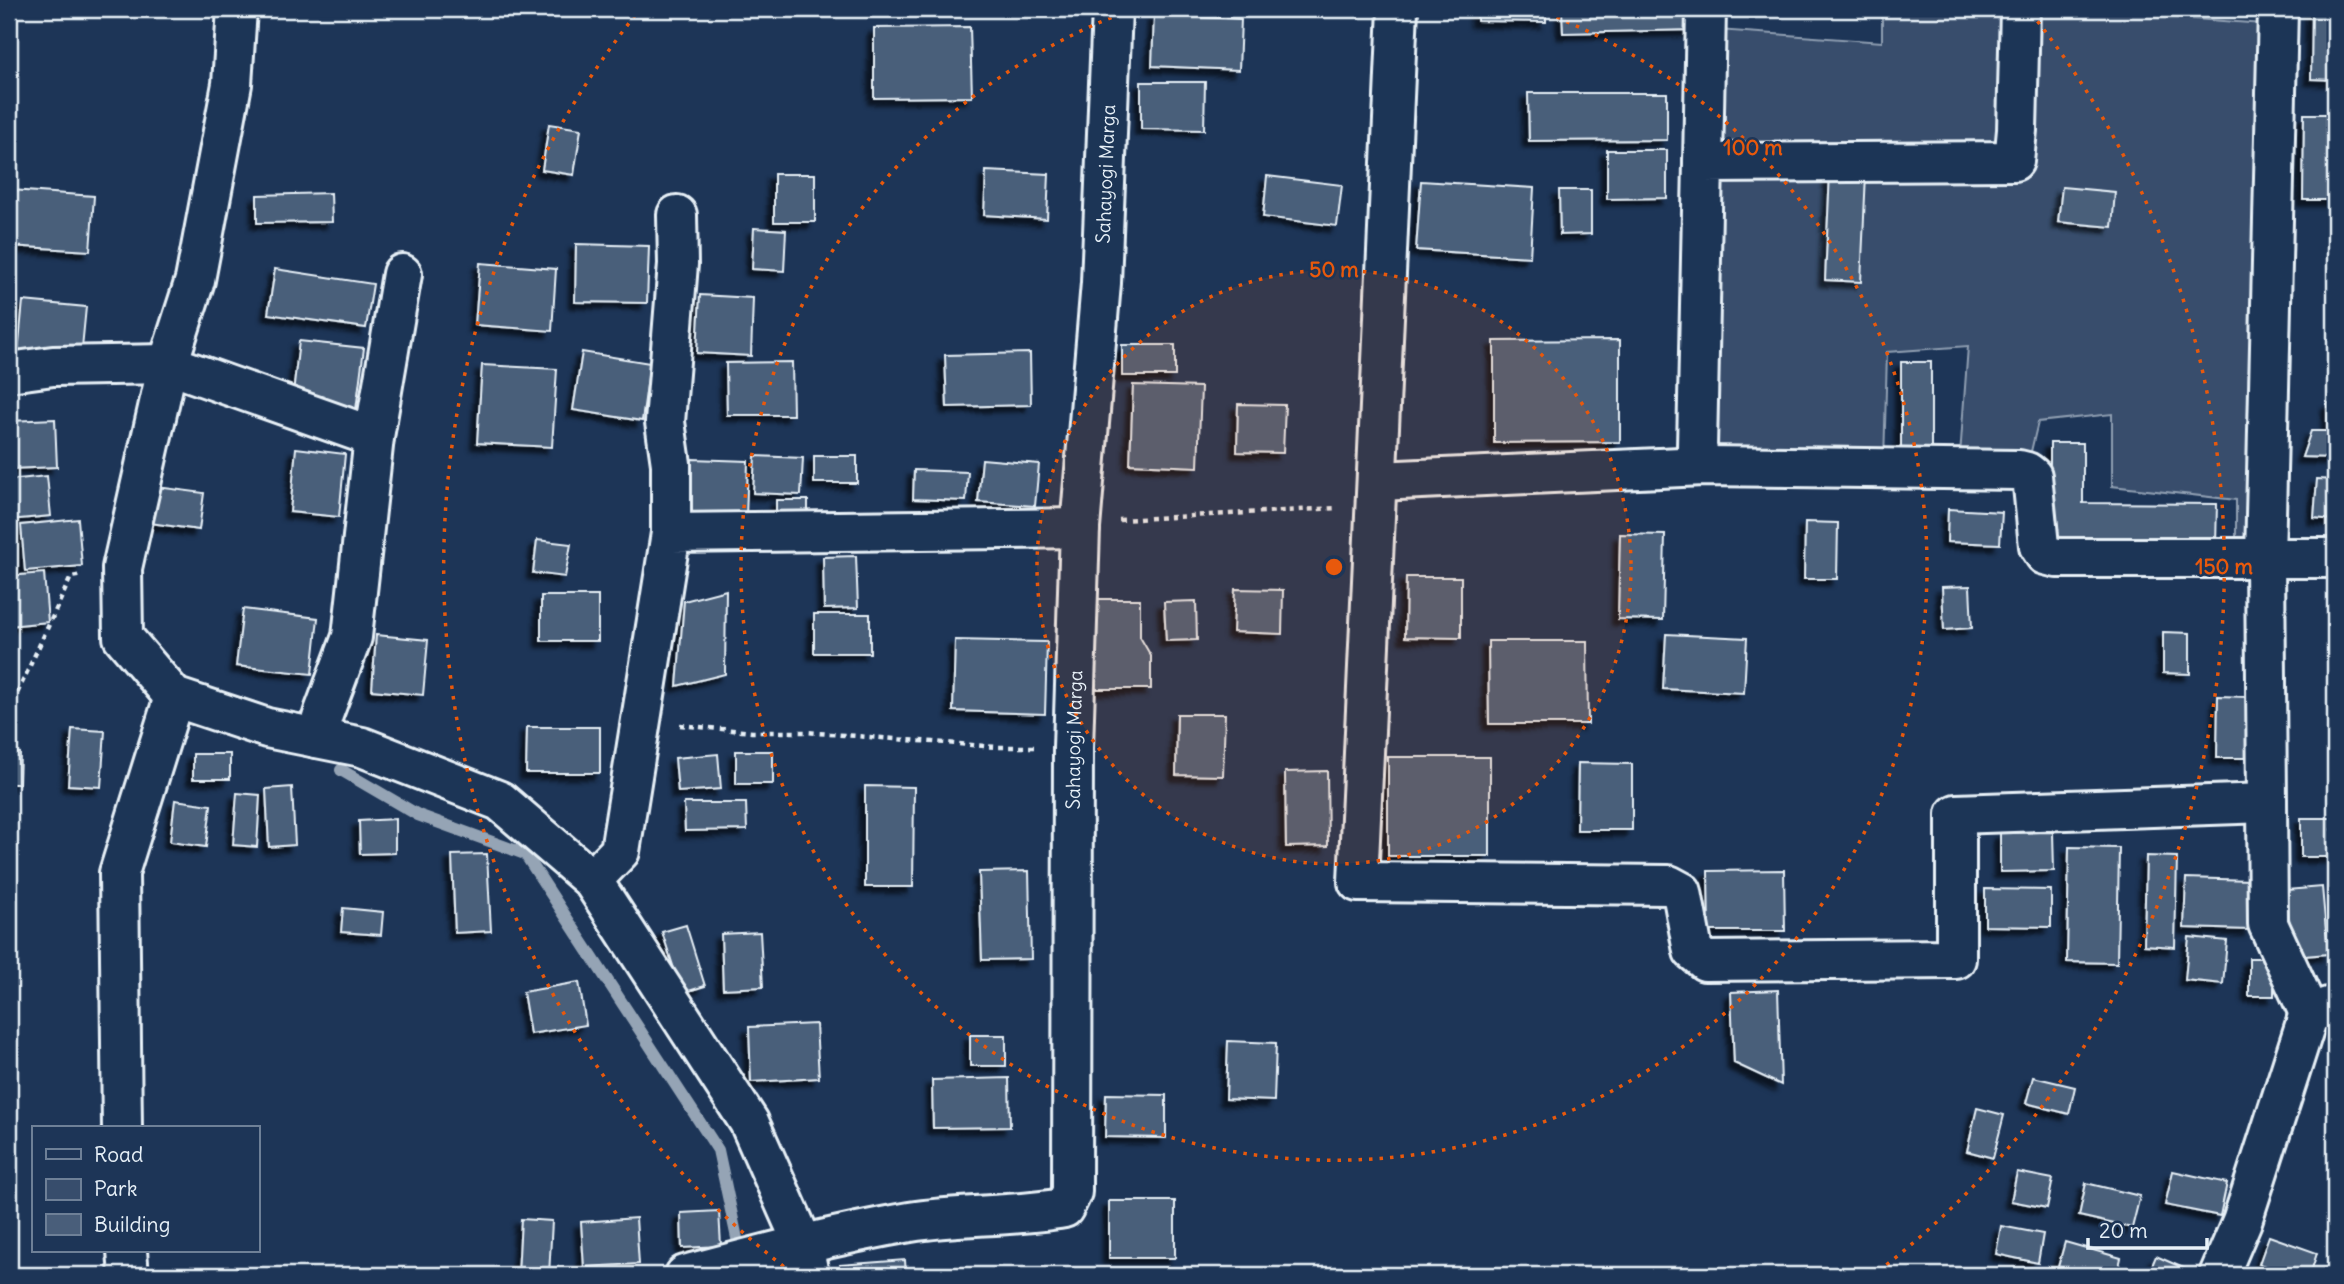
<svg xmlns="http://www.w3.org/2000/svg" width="2344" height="1284" font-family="Delius,sans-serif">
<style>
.green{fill:#374d6c;stroke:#909fb2;stroke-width:2}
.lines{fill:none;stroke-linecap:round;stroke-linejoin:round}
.stream{stroke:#95a4b5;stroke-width:12}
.building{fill:#495e7a;stroke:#e8f1f8;stroke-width:2;filter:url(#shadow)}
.minor-casing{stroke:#e8f1f8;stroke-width:44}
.path{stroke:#e8f1f8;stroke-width:4.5;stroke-dasharray:5 5;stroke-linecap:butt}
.minor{stroke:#1d3557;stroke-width:38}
.ring{fill:none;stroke:#e8590c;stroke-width:3.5;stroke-dasharray:3.5 7}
.labels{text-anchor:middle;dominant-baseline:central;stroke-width:5;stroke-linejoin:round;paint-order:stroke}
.street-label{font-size:19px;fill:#e8f1f8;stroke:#1d3557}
.centre{fill:#e8590c;stroke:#1d3557;stroke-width:3.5}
.ring-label{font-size:21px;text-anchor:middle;font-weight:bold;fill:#e8590c;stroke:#1d3557;stroke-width:5;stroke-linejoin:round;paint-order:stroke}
</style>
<defs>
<filter id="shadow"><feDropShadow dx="-6" dy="6" stdDeviation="2" flood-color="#0009"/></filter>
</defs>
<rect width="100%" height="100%" fill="#1d3557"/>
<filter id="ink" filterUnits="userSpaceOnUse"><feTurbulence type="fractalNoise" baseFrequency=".0143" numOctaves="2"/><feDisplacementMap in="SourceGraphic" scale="14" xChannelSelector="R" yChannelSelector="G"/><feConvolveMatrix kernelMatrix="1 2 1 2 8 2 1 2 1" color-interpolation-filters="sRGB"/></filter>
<g filter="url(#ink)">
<polygon class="green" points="1882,9 2169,9 2169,17 2277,25 2265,558 2236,558 2236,500 2112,486 2112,414 2038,422 2029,460 1960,456 1968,346 1887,352 1884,463 1712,460 1718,30 1882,42"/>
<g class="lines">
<polyline class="stream" points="341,770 418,815 525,854 718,1150 741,1257"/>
</g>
<g class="building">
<polygon points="1477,9 1546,9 1546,22 1477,21"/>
<polygon points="1562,9 1693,9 1694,30 1563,33"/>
<polygon points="2312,9 2335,9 2335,80 2311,79"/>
<polygon points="1154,15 1241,19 1239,70 1152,66"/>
<polygon points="970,27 972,97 874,98 874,28"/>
<polygon points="1141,82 1205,82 1204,130 1141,129"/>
<polygon points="1528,93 1667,93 1667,140 1529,141"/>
<polygon points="2304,114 2335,114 2335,200 2303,200"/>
<polygon points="549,124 581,129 574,175 542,170"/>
<polygon points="1607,150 1667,150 1667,198 1607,199"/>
<polygon points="986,171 1049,174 1047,219 984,215"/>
<polygon points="1830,173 1866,174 1861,282 1825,280"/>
<rect x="774" y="174" width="41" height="48"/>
<polygon points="1267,176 1342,185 1337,226 1263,217"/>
<polygon points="1421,181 1534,188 1530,257 1416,250"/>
<polygon points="2062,187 2115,192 2112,227 2058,222"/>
<polygon points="11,190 94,196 90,251 9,246"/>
<polygon points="1559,190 1591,190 1591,234 1560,235"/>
<polygon points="331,193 332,222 257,223 257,195"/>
<polygon points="754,228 786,230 784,271 752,269"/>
<polygon points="576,244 649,246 647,303 575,302"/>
<polygon points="480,263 556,269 552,331 475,325"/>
<polygon points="275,269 373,284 366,328 268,314"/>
<polygon points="700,295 753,298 751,356 697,353"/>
<polygon points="23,301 86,307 81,358 18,353"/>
<polygon points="1620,340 1620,442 1494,443 1494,341"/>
<polygon points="299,341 364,348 356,410 292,402"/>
<rect x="1122" y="345" width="53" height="31"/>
<polygon points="582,352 650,363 642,421 573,410"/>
<polygon points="1030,353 1031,405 947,407 945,355"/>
<polygon points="792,362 793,415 727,415 726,363"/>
<rect x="1901" y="362" width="30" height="98"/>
<polygon points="482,365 557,369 552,447 477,443"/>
<polygon points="1133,385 1201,387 1198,467 1130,464"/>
<polygon points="2328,403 2335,403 2335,458 2302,457 2311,431 2328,431"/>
<polygon points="1238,404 1285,405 1283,453 1237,452"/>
<polygon points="55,419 57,467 9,469 9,421"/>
<polygon points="2050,443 2083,443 2083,503 2217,504 2216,544 2050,542"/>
<polygon points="296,448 345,454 339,517 290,512"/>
<polygon points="755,456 803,458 801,495 753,493"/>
<rect x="814" y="456" width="43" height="27"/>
<polygon points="692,459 748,461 746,518 691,516"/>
<polygon points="982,459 1039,464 1035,506 978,502"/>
<polygon points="914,470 968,472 966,501 913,499"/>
<polygon points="47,476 51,516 9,520 9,480"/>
<polygon points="2317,479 2335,480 2335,520 2314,518"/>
<polygon points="149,486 204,493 199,530 143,522"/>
<rect x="776" y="500" width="32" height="18"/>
<polygon points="1948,509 2002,512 2000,544 1947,542"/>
<polygon points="78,519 82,566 25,571 21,525"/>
<polygon points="1805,522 1838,523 1837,579 1804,579"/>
<polygon points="1620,534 1665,535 1663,620 1618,619"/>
<polygon points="537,540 571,544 565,577 533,573"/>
<polygon points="856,556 858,608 824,609 823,557"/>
<polygon points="44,573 48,622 9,626 9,576"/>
<polygon points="1406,577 1461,577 1461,638 1405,637"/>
<polygon points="1970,586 1972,628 1944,630 1942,587"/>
<polygon points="1235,589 1283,590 1282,634 1233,632"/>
<polygon points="726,590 725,674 677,686 684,601"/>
<rect x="541" y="596" width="57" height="45"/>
<polygon points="1079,599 1140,599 1140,637 1151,656 1151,689 1079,689"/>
<polygon points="1196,601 1197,640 1166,641 1164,602"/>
<polygon points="243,609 318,618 312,674 236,666"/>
<rect x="814" y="614" width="56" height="39"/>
<polygon points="2163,632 2190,633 2190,674 2163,673"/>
<polygon points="1666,634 1747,638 1744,693 1663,689"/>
<polygon points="376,635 428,640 423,695 372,690"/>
<polygon points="955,640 1047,642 1045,714 953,711"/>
<polygon points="1488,641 1587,641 1588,724 1489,724"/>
<polygon points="2218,696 2248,697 2247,758 2217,758"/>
<polygon points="1177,714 1225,714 1223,776 1176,775"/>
<polygon points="527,727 600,727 600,773 526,773"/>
<polygon points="72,729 105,731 101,787 68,785"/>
<rect x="736" y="751" width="37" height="33"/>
<polygon points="9,752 20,753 19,784 9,784"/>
<rect x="193" y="754" width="37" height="25"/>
<polygon points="718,754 721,789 678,792 675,758"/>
<rect x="1388" y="757" width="102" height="99"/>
<polygon points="1578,763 1632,764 1632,830 1577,830"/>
<polygon points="1327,771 1328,846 1286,847 1285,772"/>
<polygon points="865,786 914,787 913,887 865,887"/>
<polygon points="292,787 295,845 269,847 266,789"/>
<polygon points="237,793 260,795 257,847 233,845"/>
<polygon points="175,800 211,805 206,847 170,842"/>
<polygon points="684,803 746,803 747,830 685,831"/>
<rect x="2301" y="818" width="31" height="39"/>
<polygon points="395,819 395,853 360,854 359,821"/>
<polygon points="2053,832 2054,871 2000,872 2000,833"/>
<polygon points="2069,847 2119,848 2117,963 2067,962"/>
<polygon points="487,854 491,931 455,933 452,855"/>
<polygon points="2146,856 2177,857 2175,947 2144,945"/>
<polygon points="1784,870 1785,931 1709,931 1708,871"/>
<polygon points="1029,871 1031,959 982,960 979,872"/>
<polygon points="2186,878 2251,880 2250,930 2184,928"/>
<polygon points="2322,887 2328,954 2292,957 2287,890"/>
<polygon points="1985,889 2051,890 2051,927 1985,926"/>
<polygon points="343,908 383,912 381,935 341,932"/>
<polygon points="686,925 705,986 682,993 662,932"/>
<polygon points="760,932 763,987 723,989 721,934"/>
<polygon points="2189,937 2227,941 2223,984 2185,980"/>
<rect x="2249" y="958" width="25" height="38"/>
<polygon points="579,982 586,1025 530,1034 523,992"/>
<polygon points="1778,990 1781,1085 1734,1063 1731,992"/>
<polygon points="816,1024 819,1078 751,1082 749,1027"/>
<rect x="970" y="1035" width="36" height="31"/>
<polygon points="1228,1041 1276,1043 1274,1101 1226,1099"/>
<polygon points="2033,1077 2075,1087 2069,1114 2026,1103"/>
<polygon points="1009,1078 1010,1127 933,1128 932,1080"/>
<polygon points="1106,1094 1166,1095 1166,1138 1105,1137"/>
<polygon points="1977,1108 2004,1115 1993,1158 1967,1151"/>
<polygon points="2173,1171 2227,1183 2220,1216 2165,1205"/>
<polygon points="2017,1172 2053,1179 2047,1208 2011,1201"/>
<polygon points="2086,1183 2140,1196 2132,1228 2079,1216"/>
<rect x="1109" y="1201" width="66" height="57"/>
<polygon points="719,1211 721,1246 682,1248 681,1213"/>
<polygon points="636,1218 639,1264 584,1267 581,1222"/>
<polygon points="521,1219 552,1221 549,1275 518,1275"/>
<polygon points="2001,1226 2043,1234 2038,1263 1996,1254"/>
<polygon points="2269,1236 2317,1253 2310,1275 2293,1275 2259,1264"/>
<polygon points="2065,1242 2121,1258 2117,1275 2088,1275 2058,1267"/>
<polygon points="2156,1256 2188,1270 2185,1275 2148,1275"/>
<polygon points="905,1260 906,1275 840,1275 840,1265"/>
</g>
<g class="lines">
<defs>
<g id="minor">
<polyline points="237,9 232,84 195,280 168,364 122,568 123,637 174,697 267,728 362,747 500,801 592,880 749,1122 803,1244 809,1275"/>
<path d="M1398 9C1386 300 1371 591 1358 882L1669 885 1682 892 1693 951 1705 961 1956 959V814L2267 803"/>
<polyline points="2278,9 2265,558 2268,924 2309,1013"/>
<polyline points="1703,163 1706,9"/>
<polyline points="9,372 53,366 168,364 374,437"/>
<polyline points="1703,466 1697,448 1703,163 2014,161 2017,130 2020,9"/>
<polyline points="1378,481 1703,466 2019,470 2027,472 2032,476 2039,546 2045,555 2057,558 2335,558"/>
<polyline points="671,533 671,464 665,422 678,264 677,215"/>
<polyline points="316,738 324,712 352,637 374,437 402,274"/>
<polyline points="592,880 620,851 671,533 1080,528"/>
<polyline points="122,1128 119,873 174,697"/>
<polyline points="127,1251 129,1275"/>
<path id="s1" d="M685 1275C760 1255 834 1235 910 1222 961 1214 1013 1217 1064 1208L1072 1192 1073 748 1080 528 1101 283 1112 9"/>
<polyline points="2219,1275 2242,1221 2309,1013 2335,1005"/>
</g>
</defs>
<use href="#minor" class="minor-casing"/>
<g class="path">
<polyline points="1119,520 1337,508"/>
<polyline points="9,711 71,577 83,575"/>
<polyline points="680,725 752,732 805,732 997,747 1034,747"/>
</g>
<use href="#minor" class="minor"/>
</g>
</g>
<circle cx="1334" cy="567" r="297" fill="#e8590c" fill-opacity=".12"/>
<g class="ring">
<circle cx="1334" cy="567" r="297"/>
<path d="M1537 10A593 593 0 1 1 1131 10"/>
<path d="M792 1273A890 890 0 0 1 637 13M2031 13A890 890 0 0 1 1876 1273"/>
</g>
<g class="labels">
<g class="street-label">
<text stroke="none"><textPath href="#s1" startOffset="1423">Sahayogi Marga</textPath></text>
<text stroke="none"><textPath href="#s1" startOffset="856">Sahayogi Marga</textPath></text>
</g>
</g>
<circle cx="1334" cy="567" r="10" class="centre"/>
<g class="ring-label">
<text x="1753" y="155">100 m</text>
<text x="1334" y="277">50 m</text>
<text x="2224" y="574">150 m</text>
</g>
<rect width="2344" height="1284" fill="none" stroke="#1d3557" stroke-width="35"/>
<rect x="18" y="18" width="2309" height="1249" fill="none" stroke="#e8f1f8" stroke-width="2.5" filter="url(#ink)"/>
<rect x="32" y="1126" width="228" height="126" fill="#1d3557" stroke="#6e8097" stroke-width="2"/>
<rect x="46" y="1149" width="35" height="10" fill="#1d3557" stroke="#6e8097" stroke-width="2"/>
<text x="94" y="1162" font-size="21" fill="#e8f1f8">Road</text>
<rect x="46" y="1179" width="35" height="21" fill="#374d6c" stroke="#6e8097" stroke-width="2"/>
<text x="94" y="1196" font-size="21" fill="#e8f1f8">Park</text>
<rect x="46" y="1214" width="35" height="21" fill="#495e7a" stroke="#6e8097" stroke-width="2"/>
<text x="94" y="1232" font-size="21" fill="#e8f1f8">Building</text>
<path d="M2088 1238v10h119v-10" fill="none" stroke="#e8f1f8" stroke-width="3.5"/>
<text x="2099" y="1238" font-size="21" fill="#e8f1f8" stroke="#1d3557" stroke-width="5" paint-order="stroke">20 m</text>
</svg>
